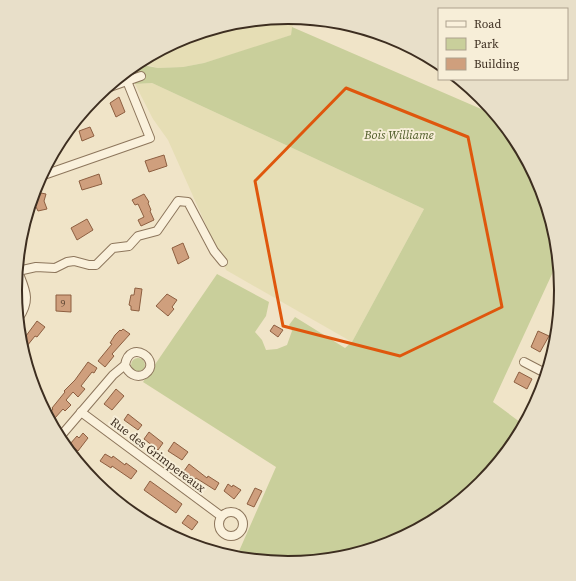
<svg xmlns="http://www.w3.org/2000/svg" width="576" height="581" font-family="'Source Serif 4',serif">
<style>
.farmland{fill:#e6deb5}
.green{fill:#c9cf9b}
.building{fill:#cf9f7d;stroke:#8d5f41}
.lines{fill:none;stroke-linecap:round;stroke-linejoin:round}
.minor-casing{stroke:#8d765c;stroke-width:10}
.minor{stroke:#faf1dc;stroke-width:8}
.marked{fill:none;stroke:#df570d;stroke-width:3;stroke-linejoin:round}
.labels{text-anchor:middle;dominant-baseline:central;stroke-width:4;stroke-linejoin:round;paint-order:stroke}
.number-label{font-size:10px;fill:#624a37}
.park-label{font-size:12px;font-style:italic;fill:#4d5a26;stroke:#f7eed8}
.street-label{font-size:12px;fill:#3d2e20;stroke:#f7eed8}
.rim{fill:none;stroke:#3d2e20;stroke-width:2}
</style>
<rect width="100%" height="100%" fill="#f0e4c8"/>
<g class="farmland">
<polygon points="288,18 297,18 292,27 291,35 259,46 204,63 183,67 158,68 148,65 137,64 135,65 184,38 235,23"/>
<polygon points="152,83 424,209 352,342 226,270 168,140 153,119 135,84"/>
</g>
<g class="green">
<polygon points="292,27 495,115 515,139 540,186 556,237 558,261 493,402 524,425 515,442 481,484 439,518 392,543 341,558 288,563 236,558 276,467 143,382 217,274 269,302 266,316 255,332 262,340 266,350 277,349 287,345 292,331 289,325 295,317 345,348 352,342 424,209 152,83 135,84 132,74 118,78 137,64 158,68 183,67 204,63 291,35"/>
<circle cx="138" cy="365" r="7"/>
</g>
<g class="building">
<polygon points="119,97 125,112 116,117 110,103"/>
<polygon points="90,127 94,136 82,141 79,131"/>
<polygon points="164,155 167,166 149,172 145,161"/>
<polygon points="99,174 102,184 82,190 79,181"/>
<polygon points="36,192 46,194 44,201 47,209 38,211 36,207 29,209 32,198 35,197"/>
<polygon points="144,194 149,202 148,203 151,210 150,211 154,220 141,226 138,220 144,217 138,204 135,205 132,200"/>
<polygon points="87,219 93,230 77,240 71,228"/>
<polygon points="183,243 189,258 178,264 172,248"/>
<polygon points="135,288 142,289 139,311 131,310 131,306 129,305 131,295 134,295"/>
<polygon points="167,294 177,300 172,307 174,309 168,316 156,306"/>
<polygon points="56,295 71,295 71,312 56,311"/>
<polygon points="37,321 45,327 37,337 35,336 23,351 20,337 23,340"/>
<polygon points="274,325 283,330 278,337 270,331"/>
<polygon points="123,329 130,334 112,354 114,356 105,367 98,361 112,344 110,343 115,335 120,330 121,331"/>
<polygon points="538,331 549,336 540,352 531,347"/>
<polygon points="88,362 97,368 94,373 92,372 81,386 85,389 78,397 73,392 66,400 71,405 65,411 63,409 55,418 56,419 52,425 43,409 49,414 53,409 52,408 65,392 64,391 75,380"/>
<polygon points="519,372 532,379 527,389 514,382"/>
<polygon points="116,389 124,396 112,410 104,404"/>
<polygon points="128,414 142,425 138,430 124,420"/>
<polygon points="149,432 163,443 158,450 144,439"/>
<polygon points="83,433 88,438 78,451 70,444 77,436 79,438"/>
<polygon points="174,442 188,452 182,460 168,451"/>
<polygon points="105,454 112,458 113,456 125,465 126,463 137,471 131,479 112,466 111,468 100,461"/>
<polygon points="189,464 207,478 208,476 219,483 215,490 196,478 195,479 184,471"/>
<polygon points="150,481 182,504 176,513 144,490"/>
<polygon points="228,484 232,487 233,485 241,490 234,499 224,491"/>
<polygon points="255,488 262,491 254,507 247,504"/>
<polygon points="188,515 198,522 192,530 182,523"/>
</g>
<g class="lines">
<defs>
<g id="minor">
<polyline points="107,88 141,76"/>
<polyline points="41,176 150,138 127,81"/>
<path d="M17 269C25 290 32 299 18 319"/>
<polyline points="18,271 36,267 55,268 67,262 74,261 89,265 96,265 113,248 129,246 138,236 157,231 178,201 188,202 214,251 223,262"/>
<polyline points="524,362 547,374"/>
<polyline points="81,412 221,516"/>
<path d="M59 438 113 375 125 365C130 337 163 361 145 374 136 379 128 373 125 365"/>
<circle cx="231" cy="524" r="12"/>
</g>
</defs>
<use href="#minor" class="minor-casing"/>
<use href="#minor" class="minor"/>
</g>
<path class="marked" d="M346 88 468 137 502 307 400 356 283 326 255 181Z"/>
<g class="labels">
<g class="number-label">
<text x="63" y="303">9</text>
</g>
<g class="park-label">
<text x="399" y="135">Bois Williame</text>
</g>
<g class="street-label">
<text transform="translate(158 455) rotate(37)">Rue des Grimpereaux</text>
</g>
</g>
<path d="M0 0H576V581H0ZM22 290a266 266 0 1 1 532 0a266 266 0 1 1-532 0Z" fill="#e8dfc9" fill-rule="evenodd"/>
<path class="rim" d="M22 290a266 266 0 1 1 532 0a266 266 0 1 1-532 0Z"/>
<rect x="438" y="8" width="130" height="72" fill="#f7eed8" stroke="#ada18e"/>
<rect x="446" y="21" width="20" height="6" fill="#faf1dc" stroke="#ada18e"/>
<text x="474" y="28" font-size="12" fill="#3d2e20">Road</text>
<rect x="446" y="38" width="20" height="12" fill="#c9cf9b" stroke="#ada18e"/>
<text x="474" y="48" font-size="12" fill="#3d2e20">Park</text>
<rect x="446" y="58" width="20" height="12" fill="#cf9f7d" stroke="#ada18e"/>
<text x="474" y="68" font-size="12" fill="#3d2e20">Building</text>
</svg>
